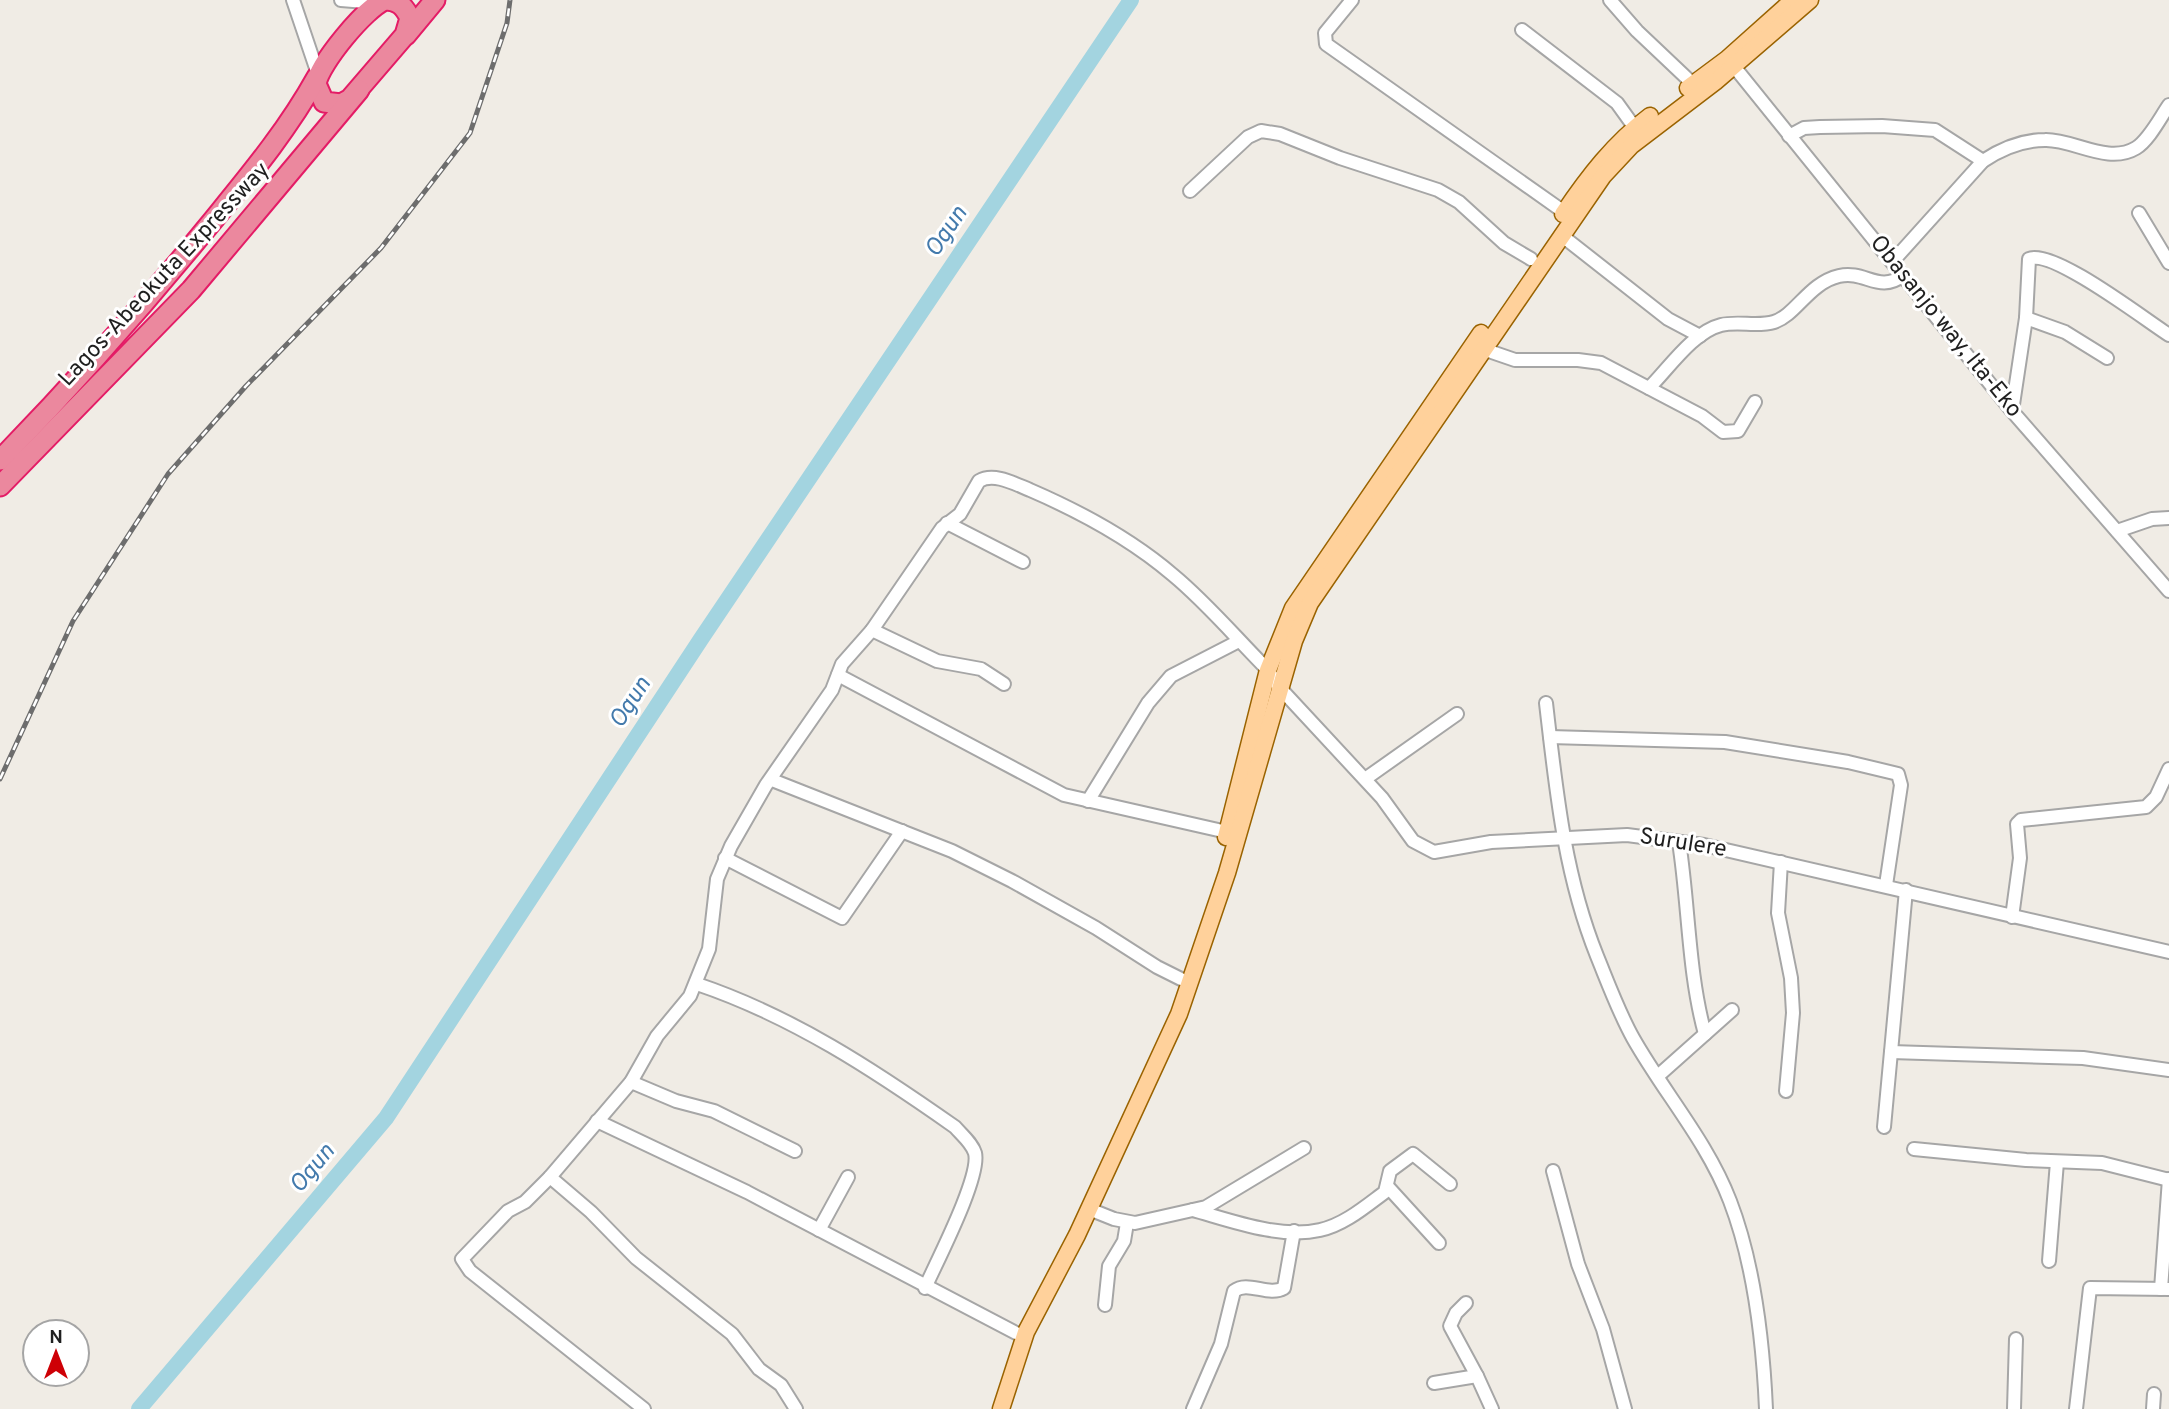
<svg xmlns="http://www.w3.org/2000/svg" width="2169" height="1409" font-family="Overpass,sans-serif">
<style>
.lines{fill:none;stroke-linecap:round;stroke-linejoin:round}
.river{stroke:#a3d4e0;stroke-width:16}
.minor-casing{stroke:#a6a6a6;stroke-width:16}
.major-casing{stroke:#9a6300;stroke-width:19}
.highway-casing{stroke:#e41c66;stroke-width:23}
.minor{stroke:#fff;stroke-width:12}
.major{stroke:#ffd19b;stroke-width:16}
.highway{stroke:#eb889e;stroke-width:19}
.rail-casing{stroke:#6d6d6d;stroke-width:5}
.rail{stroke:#fff;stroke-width:2.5;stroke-dasharray:8;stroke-linecap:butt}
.labels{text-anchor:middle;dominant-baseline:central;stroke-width:6;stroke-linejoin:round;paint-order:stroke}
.street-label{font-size:23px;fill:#1f1f1f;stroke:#fff}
.water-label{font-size:24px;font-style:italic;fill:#437aac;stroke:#fff}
</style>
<rect width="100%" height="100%" fill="#f0ece5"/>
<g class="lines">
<polyline class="river" points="139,1409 386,1118 701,639 1131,0"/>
<defs>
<g id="minor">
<polyline points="293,0 318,74"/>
<polyline points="341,0 378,3"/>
<polyline points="1352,0 1325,33 1326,44 1564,212"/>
<polyline points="1610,0 1637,31 1693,84"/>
<polyline points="1522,30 1617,103 1635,128"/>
<polyline points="1728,59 2012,411 2169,591"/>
<polyline points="1789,136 1804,128 1820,127 1882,126 1935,130 1983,161"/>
<polyline points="1190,191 1248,137 1261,131 1280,134 1340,158 1438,190 1459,202 1504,243 1531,259"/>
<polyline points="2139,213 2169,263"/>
<polyline points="1561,235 1668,319 1700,336"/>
<path d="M1893 261 1983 161C2001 149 2023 140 2045 140 2073 139 2108 165 2136 148 2149 140 2160 118 2169 105"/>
<polyline points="2026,318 2065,332 2107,358"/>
<polyline points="1483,349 1515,360 1578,360 1601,363 1702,416 1723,432 1738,431 1755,402"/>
<path d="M1649 388C1669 368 1693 332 1721 325 1738 321 1758 327 1774 322 1796 315 1809 283 1839 276 1866 270 1878 294 1904 275"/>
<path d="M2012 411 2026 318 2029 259C2052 248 2144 319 2169 335"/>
<polyline points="947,523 1023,562"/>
<polyline points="2117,531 2152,519 2169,518"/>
<polyline points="872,630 937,661 981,669 1004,684"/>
<polyline points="838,675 1064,795 1227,832"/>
<path d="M1546 703C1556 789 1564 874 1597 956 1608 983 1619 1013 1633 1038 1664 1093 1707 1141 1730 1201 1755 1266 1763 1341 1766 1409"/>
<polyline points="1550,737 1725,742 1848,762 1898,774 1901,785 1886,885"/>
<polyline points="1365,779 1457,714"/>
<polyline points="772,780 952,851 1012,881 1096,928 1157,967 1181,979"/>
<polyline points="1088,801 1148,703 1171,676 1239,641"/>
<path d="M1679 842C1689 906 1688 972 1705 1034"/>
<polyline points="725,858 842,918 902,831"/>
<polyline points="1781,862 1778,913 1791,978 1793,1013 1786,1091"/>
<polyline points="2012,917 2020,858 2017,824 2021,820 2146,807 2156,797 2169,769"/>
<path d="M697 984C792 1016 874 1070 955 1127 962 1135 972 1143 975 1153 981 1177 936 1263 925 1288"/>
<polyline points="1891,1052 2083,1058 2169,1070"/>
<polyline points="1659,1075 1732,1010"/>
<polyline points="631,1082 676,1101 714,1111 795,1151"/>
<polyline points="597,1121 747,1192 1016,1333"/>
<polyline points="1884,1127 1906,890"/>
<polyline points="1914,1149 2026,1160 2102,1163 2169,1180"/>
<polyline points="1553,1171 1578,1264 1603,1329 1625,1409"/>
<polyline points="550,1177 591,1212 636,1258 732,1334 759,1369 781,1385 796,1409"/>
<polyline points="1388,1187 1439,1243"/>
<polyline points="1089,1209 1114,1219 1135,1223 1206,1207 1304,1148"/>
<path d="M1193 1210C1232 1221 1280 1239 1320 1230 1344 1225 1366 1206 1385 1192L1390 1171 1413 1154 1450 1184"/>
<polyline points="819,1230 848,1177"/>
<polyline points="2049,1261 2057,1162"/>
<polyline points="2161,1289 2169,1179"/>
<polyline points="1466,1303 1456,1313 1450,1326 1477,1376"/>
<polyline points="1105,1305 1109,1266 1124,1241 1127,1223"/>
<polyline points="1434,1383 1477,1376 1492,1409"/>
<path d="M644 1409 470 1271 462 1259 508 1211 525 1202 550 1177 631 1082 657 1036 690 996 709 949 717 879 731 846 766 785 832 690 842 664 872 630 942 528 960 514 979 481C994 472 1015 484 1030 490 1081 512 1131 539 1173 575 1207 603 1237 639 1268 670L1279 687 1382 798 1413 841 1434 852 1491 842 1627 835 1704 845 2169 952"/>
<path d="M1193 1409 1221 1344 1234 1291C1248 1280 1268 1297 1284 1288L1294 1231"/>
<polyline points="2014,1409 2016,1339"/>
<polyline points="2076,1409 2090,1288 2169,1289"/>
<polyline points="2153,1409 2154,1394"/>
</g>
<g id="major">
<polyline points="1688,88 1727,59 1793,0"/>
<path d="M1563 214C1588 177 1614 143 1650 116"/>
<polyline points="1226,837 1268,670 1293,608 1481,333"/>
<polyline points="1001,1409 1026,1332 1077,1235 1179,1014 1227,873 1294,641 1310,603 1603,176 1631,146 1715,82 1810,0"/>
</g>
<g id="highway">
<path d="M385 0C398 0 404 6 410 18L405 35 350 99 341 104 324 102 316 84C319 64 365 8 385 0Z"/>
<polyline points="406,35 435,0"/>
<path d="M0 460C74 384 143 306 210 224 249 176 287 131 317 77"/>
<polyline points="0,486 191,290 359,90"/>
</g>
</defs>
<use href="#minor" class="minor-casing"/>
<use href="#major" class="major-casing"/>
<use href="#highway" class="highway-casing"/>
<use href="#minor" class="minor"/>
<use href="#major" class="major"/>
<use href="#highway" class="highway"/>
<defs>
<polyline id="rail" points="0,779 73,621 168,474 246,386 381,248 470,133 507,23 510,0"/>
</defs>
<use href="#rail" class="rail-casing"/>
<use href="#rail" class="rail"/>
</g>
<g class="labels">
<g class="street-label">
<text transform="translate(165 275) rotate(-47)">Lagos-Abeokuta Expressway</text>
<text transform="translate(1945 327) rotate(51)">Obasanjo way, Ita-Eko</text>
<text transform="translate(1683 844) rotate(9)">Surulere</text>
</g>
<g class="water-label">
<text transform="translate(947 232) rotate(-56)">Ogun</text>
<text transform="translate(631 703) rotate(-57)">Ogun</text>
<text transform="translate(313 1169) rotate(-50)">Ogun</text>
</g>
</g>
<g transform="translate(56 1353)"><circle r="33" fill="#ffffff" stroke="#a5a5a5" stroke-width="2"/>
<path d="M0-5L12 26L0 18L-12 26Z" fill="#ce0006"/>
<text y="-10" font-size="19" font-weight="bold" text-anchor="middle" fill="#1f1f1f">N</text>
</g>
</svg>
